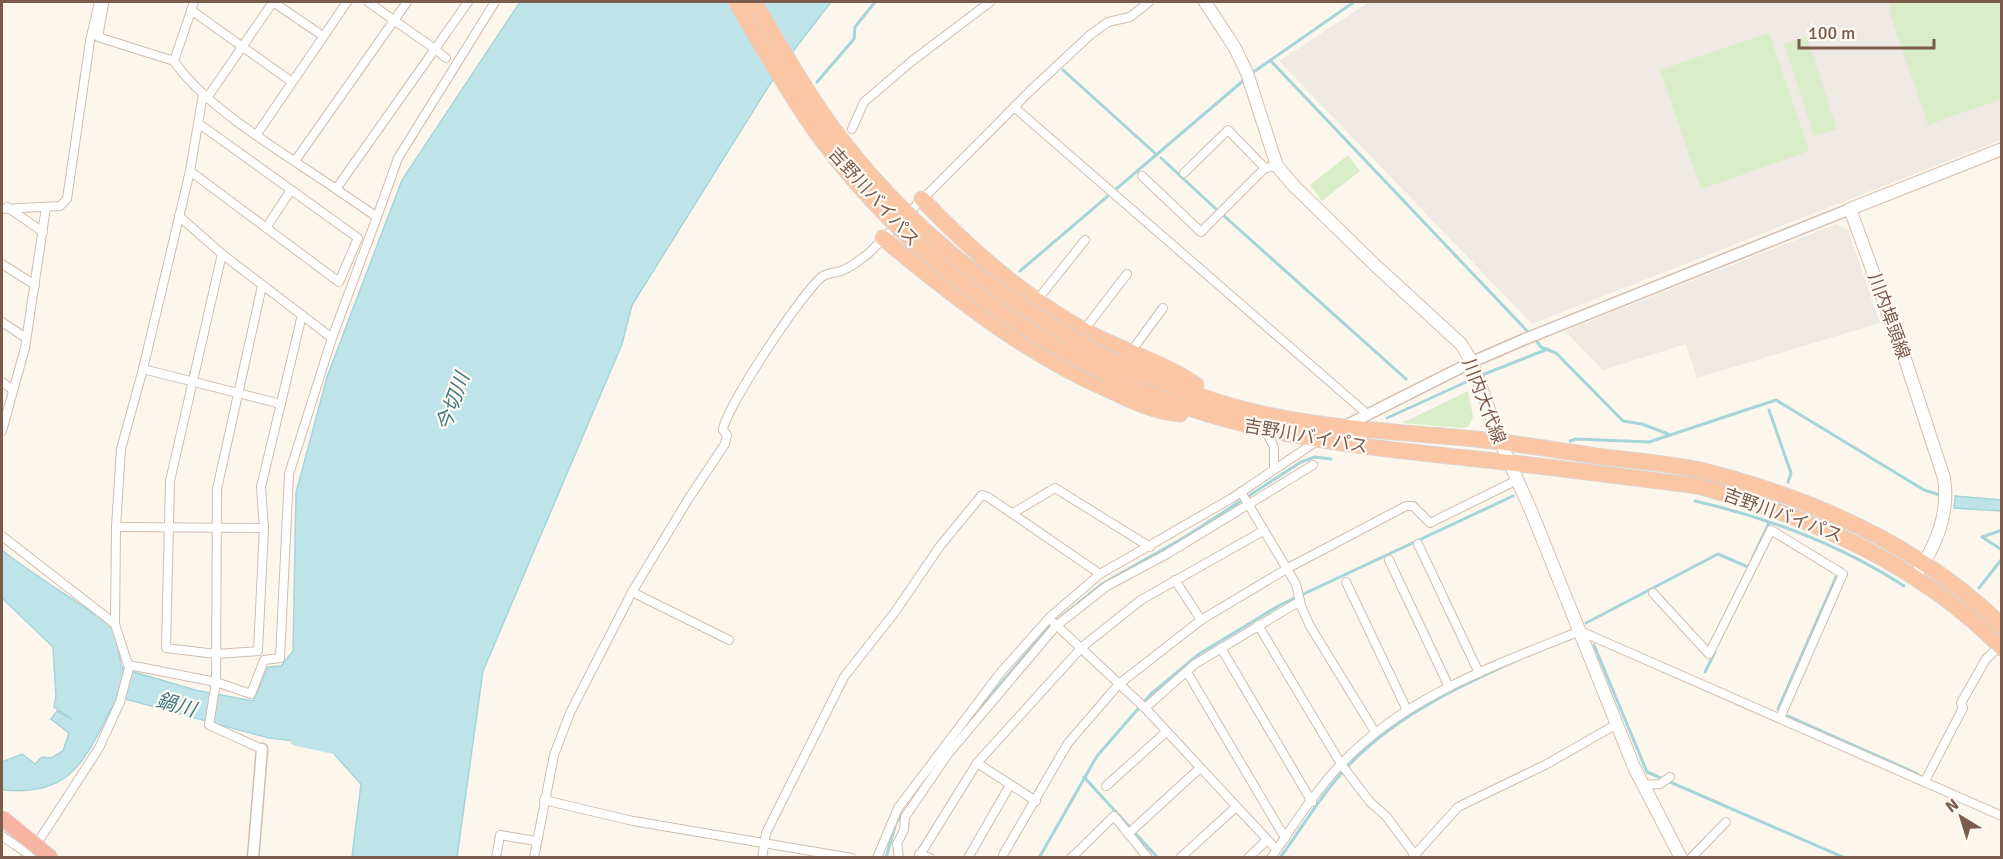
<svg xmlns="http://www.w3.org/2000/svg" width="2003" height="859" font-family="Signika,'Noto Sans JP',sans-serif">
<style>
.industrial{fill:#efe9e4}
.green{fill:#d9edc8}
.water{fill:#bee4e9;stroke:#a4d5db;stroke-width:1.5}
.lines{fill:none;stroke-linecap:round;stroke-linejoin:round}
.stream{stroke:#a4d5db;stroke-width:3}
.river{stroke:#bee4e9;stroke-width:16}
.minor-casing{stroke:#d1bdaf;stroke-width:10}
.tertiary-casing{stroke:#d1bdaf;stroke-width:13}
.secondary-casing{stroke:#d7bfaf;stroke-width:14}
.trunk-casing{stroke:#ddd4d0;stroke-width:17}
.minor{stroke:#fff;stroke-width:8}
.tertiary{stroke:#fff;stroke-width:10}
.secondary{stroke:#fff;stroke-width:12}
.trunk{stroke:#fac6a3;stroke-width:15}
.trunk-bridge-casing{stroke:#ddd4d0;stroke-width:17;stroke-linecap:butt}
.motorway-bridge-casing{stroke:#ddd4d0;stroke-width:17;stroke-linecap:butt}
.trunk-bridge{stroke:#fac6a3;stroke-width:15}
.motorway-bridge{stroke:#f8b4a2;stroke-width:15}
.labels{text-anchor:middle;dominant-baseline:central;stroke-width:4.5;stroke-linejoin:round;paint-order:stroke}
.street-label{font-size:18px;fill:#7b5b4c;stroke:#fffaf3}
.water-label{font-size:20px;font-style:italic;fill:#3f787f;stroke:#fffaf3}
</style>
<rect width="100%" height="100%" fill="#fdf6ec"/>
<g class="industrial">
<polygon points="1369,2 2001,2 2001,140 1532,324 1279,61"/>
<polygon points="1836,224 1848,230 1880,323 1697,378 1686,344 1603,370 1565,331"/>
</g>
<g class="green">
<polygon points="1891,2 2001,2 2001,99 1928,125 1889,11"/>
<polygon points="1769,33 1809,151 1701,189 1660,70"/>
<polygon points="1807,37 1837,129 1814,136 1784,44"/>
<polygon points="1348,155 1360,171 1322,201 1310,185"/>
<polygon points="1468,391 1473,417 1469,426 1462,428 1402,423"/>
</g>
<g class="water">
<path d="M520 2H831L780 68 632 305 622 344 483 671 457 857H352L361 784 325 744 269 738 118 697C86 752 79 797 2 790V762L22 754 35 764 42 757 51 758 63 751 69 733 51 719 57 711 72 719 54 707 56 696 53 647 2 598V550C38 579 79 601 116 630L121 666 124 669 195 690 253 701 268 667 281 666 293 651 296 493 327 377 402 180Z"/>
<polygon points="1955,496 2001,500 2001,511 1954,508"/>
</g>
<g class="lines">
<g class="stream">
<polyline points="1270,60 1530,334"/>
<polyline points="1063,70 1157,155"/>
<polyline points="1252,73 1354,2"/>
<polyline points="817,82 854,39 855,27 875,2"/>
<polyline points="1161,158 1216,209"/>
<polyline points="1223,215 1406,379"/>
<polyline points="1020,271 1244,80"/>
<polyline points="1535,339 1541,347 1556,353 1623,421 1642,424 1668,434"/>
<polyline points="1482,375 1548,349"/>
<polyline points="1769,410 1791,473 1788,482"/>
<polyline points="1387,418 1475,378"/>
<polyline points="1570,441 1576,439 1649,442 1776,400 1924,490 1943,496"/>
<path d="M1695 501C1769 518 1839 544 1904 586"/>
<polyline points="2002,530 1982,537 2002,550"/>
<polyline points="1752,559 1769,523"/>
<polyline points="1979,588 2001,560"/>
<polyline points="1055,622 1102,584 1185,537 1301,462 1315,457 1331,459"/>
<polyline points="1586,623 1718,554 1748,567 1749,565"/>
<polyline points="1594,645 1647,772 1845,858"/>
<polyline points="1705,672 1715,652"/>
<polyline points="1778,709 1836,577"/>
<polyline points="1788,716 1918,774"/>
<polyline points="969,721 1050,626"/>
<polyline points="1084,777 1158,858"/>
<polyline points="886,858 896,823 904,812"/>
<polyline points="1039,858 1097,756 1151,694 1199,654 1280,605 1513,496"/>
<path d="M1280 858C1303 826 1325 789 1352 762 1399 714 1460 686 1520 659"/>
</g>
<polyline class="river" points="297,738 348,749"/>
<defs>
<g id="minor">
<path d="M194 2 174 61C205 108 288 156 336 189L435 49 368 2"/>
<polyline points="273,2 323,36"/>
<polyline points="104,4 98,37 174,61"/>
<polyline points="191,10 292,82"/>
<polyline points="446,58 435,49 468,2"/>
<polyline points="207,98 273,2"/>
<polyline points="1014,107 1366,413"/>
<polyline points="852,129 864,102 912,61 990,2"/>
<polyline points="257,134 347,2"/>
<polyline points="295,161 407,2"/>
<polyline points="190,171 339,282 358,238 198,123"/>
<polyline points="1184,173 1228,130 1265,168"/>
<polyline points="1142,176 1201,232 1265,168 1277,166"/>
<polyline points="7,207 43,232"/>
<polyline points="2,209 60,206 67,199 90,41 99,2"/>
<polyline points="377,217 398,158 495,2"/>
<polyline points="266,228 291,190"/>
<polyline points="222,254 170,481 166,648 216,654 258,651 264,528 261,487 302,315"/>
<polyline points="2,264 35,285"/>
<polyline points="1038,299 1085,240"/>
<polyline points="2,322 26,338"/>
<polyline points="1084,330 1127,274"/>
<polyline points="332,338 377,217 336,189"/>
<polyline points="1130,353 1163,308"/>
<polyline points="143,369 281,404"/>
<polyline points="2,382 13,390"/>
<polyline points="1265,430 1274,447 1274,468"/>
<polyline points="2,431 25,348 46,207"/>
<polyline points="1241,492 1296,584 1301,606 1310,626 1375,732"/>
<polyline points="1013,513 1055,488 1150,547"/>
<polyline points="116,527 264,528"/>
<polyline points="2,536 115,624"/>
<polyline points="1418,544 1479,673"/>
<polyline points="1389,560 1449,687"/>
<polyline points="1175,580 1201,620 1288,568 1406,506 1413,506 1430,523 1517,480"/>
<polyline points="1346,582 1407,710"/>
<polyline points="632,592 729,640"/>
<polyline points="1653,593 1709,654 1771,530 1843,574 1780,718"/>
<polyline points="1054,623 1145,708 1276,849"/>
<polyline points="1258,625 1341,764 1370,802 1386,816 1417,858"/>
<polyline points="1221,648 1312,802"/>
<polyline points="129,665 216,682 251,694 264,660 280,658 289,474 332,338 222,254 179,216"/>
<polyline points="1187,672 1285,838"/>
<polyline points="1145,708 1195,664 1300,601"/>
<polyline points="262,749 209,725 216,682 217,489 262,286"/>
<polyline points="977,763 1036,801"/>
<polyline points="1925,781 1963,708 1961,703 1986,659 2000,646"/>
<polyline points="1643,785 1660,784 1670,777"/>
<polyline points="1106,786 1166,732"/>
<polyline points="544,800 633,821 852,858"/>
<polyline points="1128,834 1200,768"/>
<polyline points="2,836 34,858"/>
<polyline points="919,854 930,858"/>
<polyline points="1003,855 1068,743 1119,684 1201,620"/>
<polyline points="36,858 40,839 99,748 120,702 129,668 115,624 116,527 121,449 143,369 190,171 203,94"/>
<polyline points="496,858 500,835 536,841"/>
<path d="M534 858 554 755 570 713 632 592 689 498 725 444 727 435 723 430C725 409 804 289 823 276 828 273 835 273 841 271 852 267 859 260 868 254L1030 91 1090 35 1108 22 1130 17 1149 2"/>
<polyline points="762,858 766,833 844,677 895,612 940,546 982,495 988,497 1100,574"/>
<polyline points="877,858 898,808 1001,672 1050,617 1100,574 1232,498 1317,441"/>
<polyline points="899,858 897,844 904,830 905,817 948,754 1056,626 1107,586 1167,554 1313,465"/>
<polyline points="918,858 977,763 1082,647 1141,600 1263,531"/>
<polyline points="968,858 1010,785"/>
<polyline points="1071,858 1114,816 1148,858"/>
<polyline points="1180,858 1236,807"/>
<polyline points="1248,858 1267,840"/>
<path d="M1271 858C1293 826 1315 791 1342 763 1406 696 1496 665 1580 631L2002 816"/>
<polyline points="1412,858 1458,807 1545,765 1617,724"/>
<polyline points="1691,858 1726,822"/>
</g>
<g id="tertiary">
<polyline points="1341,428 1472,362 1525,339 1850,209"/>
<polyline points="253,858 262,749"/>
</g>
<g id="secondary">
<polyline points="1205,2 1235,48 1247,73 1277,166 1294,186 1376,266 1461,344 1472,362 1500,441 1532,513 1634,767 1681,858"/>
<path d="M1915 577C1935 547 1950 515 1944 478L1907 365 1850 209 2002 149"/>
</g>
<g id="trunk">
<path d="M922 199C969 249 1025 297 1085 331 1120 350 1165 363 1196 385"/>
<path d="M883 238C954 297 1026 354 1111 391 1132 401 1155 412 1180 414"/>
<path d="M1117 363C1163 382 1211 403 1259 413 1330 429 1403 432 1475 439 1515 443 1556 450 1596 456 1633 461 1672 463 1708 472 1816 500 1922 547 2002 626"/>
<path d="M1108 375C1229 435 1354 446 1486 460 1557 468 1627 477 1698 486 1811 517 1918 563 2002 648"/>
</g>
</defs>
<use href="#minor" class="minor-casing"/>
<use href="#tertiary" class="tertiary-casing"/>
<use href="#secondary" class="secondary-casing"/>
<use href="#trunk" class="trunk-casing"/>
<use href="#minor" class="minor"/>
<use href="#tertiary" class="tertiary"/>
<use href="#secondary" class="secondary"/>
<use href="#trunk" class="trunk"/>
<defs>
<g id="trunk-bridge">
<path d="M736 2C762 46 787 91 817 133 893 238 994 317 1108 375"/>
<path d="M754 2C779 44 802 86 831 126 908 231 1003 302 1117 363"/>
</g>
<polyline id="motorway-bridge" points="2,818 51,858"/>
</defs>
<use href="#trunk-bridge" class="trunk-bridge-casing"/>
<use href="#motorway-bridge" class="motorway-bridge-casing"/>
<use href="#trunk-bridge" class="trunk-bridge"/>
<use href="#motorway-bridge" class="motorway-bridge"/>
</g>
<g class="labels">
<g class="street-label">
<text transform="translate(874 197) rotate(48)">吉野川バイパス</text>
<text transform="translate(1889 316) rotate(70)">川内埠頭線</text>
<text transform="translate(1484 401) rotate(69)">川内大代線</text>
<text transform="translate(1306 436) rotate(10)">吉野川バイパス</text>
<text transform="translate(1783 515) rotate(20)">吉野川バイパス</text>
</g>
<g class="water-label">
<text transform="translate(453 402) rotate(-70)">今切川</text>
<text transform="translate(176 705) rotate(16)">鍋川</text>
</g>
</g>
<rect width="2003" height="859" fill="none" stroke="#7b5b4c" stroke-width="6"/>
<g transform="translate(1961 817) rotate(322)" stroke="#fffaf3" stroke-width="4.5" paint-order="stroke">
<path d="M0-4.5L10 22L0 15L-10 22Z" fill="#7b5b4c"/>
<text y="-9" font-size="16" font-weight="bold" text-anchor="middle" fill="#7b5b4c">N</text>
</g>
<path d="M1799 39v9h135v-9" fill="none" stroke="#7b5b4c" stroke-width="3"/>
<text x="1808" y="39" font-size="18" fill="#7b5b4c" stroke="#fffaf3" stroke-width="4.5" paint-order="stroke">100 m</text>
</svg>
